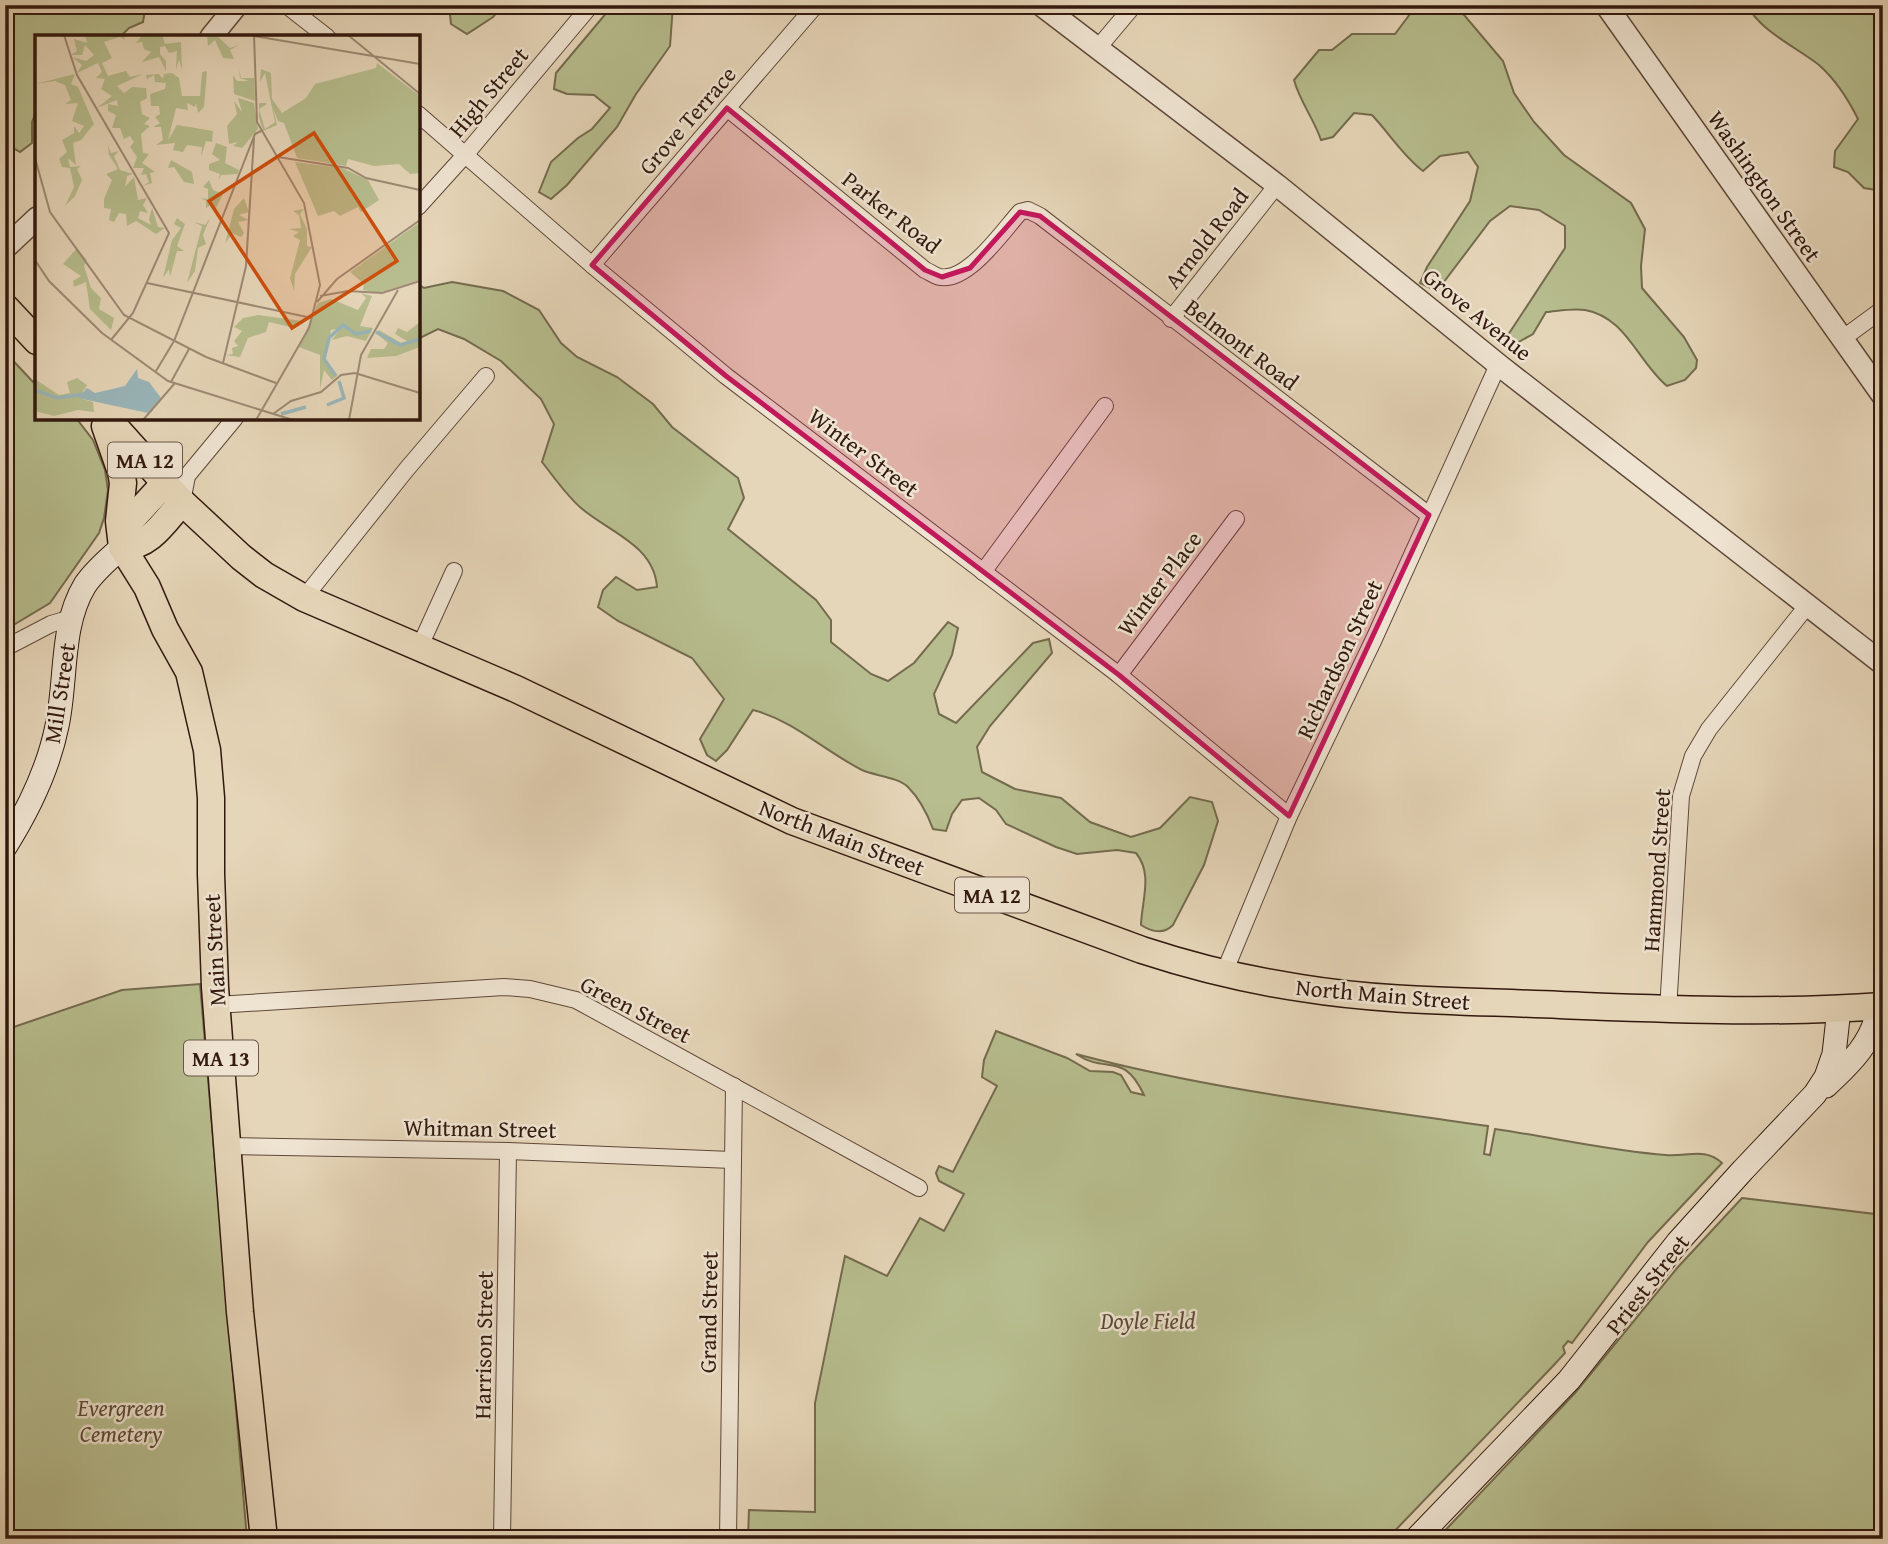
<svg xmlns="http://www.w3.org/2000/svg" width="1888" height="1544" font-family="'Gentium Book Plus',serif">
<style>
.green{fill:#b7bd8e;stroke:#746b4e;stroke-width:2}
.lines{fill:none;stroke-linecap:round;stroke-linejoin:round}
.minor-casing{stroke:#5f4839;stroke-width:18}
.tertiary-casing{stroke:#5f4839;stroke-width:24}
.secondary-casing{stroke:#32190e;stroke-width:25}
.primary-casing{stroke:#32190e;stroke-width:29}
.minor{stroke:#efe4d2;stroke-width:16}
.tertiary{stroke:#efe4d2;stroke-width:21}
.secondary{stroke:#efe4d2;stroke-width:23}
.primary{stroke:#e6d6b9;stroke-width:26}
.marked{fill:#c2185b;fill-opacity:0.2;stroke:#c2185b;stroke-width:5;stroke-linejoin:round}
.labels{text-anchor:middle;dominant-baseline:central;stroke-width:5;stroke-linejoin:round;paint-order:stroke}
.shield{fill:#efe4d2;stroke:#6b5649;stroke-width:2}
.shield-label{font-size:21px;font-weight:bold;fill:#32190e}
.street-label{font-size:23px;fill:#32190e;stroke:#efe4d2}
.park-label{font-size:23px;font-style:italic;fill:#5a4a34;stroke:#efe4d2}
.inset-river{fill:none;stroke:#9ab6ba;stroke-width:3.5}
.inset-road{fill:none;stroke:#9e8a75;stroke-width:2}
.view{fill:#cd4f0c;fill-opacity:0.15;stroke:#cd4f0c;stroke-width:3.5}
.inset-edge{fill:none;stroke:#32190e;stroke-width:3.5}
</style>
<rect width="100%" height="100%" fill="#e6d6b9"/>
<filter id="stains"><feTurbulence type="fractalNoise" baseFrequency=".00286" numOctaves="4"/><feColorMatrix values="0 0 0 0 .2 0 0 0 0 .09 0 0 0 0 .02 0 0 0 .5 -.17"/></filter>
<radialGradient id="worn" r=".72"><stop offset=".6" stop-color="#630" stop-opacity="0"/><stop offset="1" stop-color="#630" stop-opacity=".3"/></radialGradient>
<g class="green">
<polygon points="11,5 146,5 143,22 129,28 120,37 37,37 37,110 32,122 32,143 20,152 5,143 5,9"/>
<polygon points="449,5 503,5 493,17 467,34 451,24"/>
<polygon points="613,5 673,5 670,46 636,94 617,127 567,185 551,199 539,192 551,162 578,138 592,129 610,108 594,95 567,94 554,89 556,73"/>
<path d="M1403 5H1452L1465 16 1503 61 1514 93 1534 122 1564 155 1631 203 1645 229 1641 266 1642 288 1684 337 1697 360 1696 368 1685 380 1667 386C1638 362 1626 317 1585 310 1573 308 1558 311 1546 312L1533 334 1515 344 1508 335 1565 248V226L1539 210 1510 206 1490 221 1437 291 1420 283 1427 267 1470 201 1478 167 1468 152 1440 156 1423 171C1403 156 1389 133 1372 115L1354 113 1333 137 1321 140C1314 119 1300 102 1294 80L1319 50H1332L1352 34H1395L1410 14Z"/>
<path d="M1747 5H1883V184L1876 190 1864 188 1848 172 1834 167 1835 151 1858 119C1848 99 1836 80 1819 65 1796 47 1760 31 1747 5Z"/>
<path d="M452 282 503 291 539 310 561 343 577 357 617 377 653 404 672 427 738 478 744 498 728 529 816 600 831 620V642L871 674 888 681 914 663 948 622 958 628 952 655 934 694 939 714 956 723 1033 643 1049 639 1052 653 990 726 977 747 982 772 1015 789 1061 798 1090 822 1131 837 1160 828 1190 797 1212 802 1218 821 1204 865 1173 925C1163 935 1152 932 1141 925 1142 899 1153 874 1136 853L1117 850 1077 854 1056 847 1006 824 996 810 979 798 962 800 952 814 946 831 933 829C927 813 920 799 908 787 898 777 875 776 862 770 824 751 795 721 753 710L727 750 716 761 707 755 700 739 724 699 692 658 618 621 598 607 603 590 616 577 637 590 657 587C654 545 609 532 581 508 566 495 554 477 542 462L554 424 541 399 501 361 464 339 438 329 418 339V284L424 288Z"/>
<polygon points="5,352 33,382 37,377 37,418 76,418 93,440 105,470 108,490 104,518 99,533 50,603 5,630"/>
<polygon points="200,984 247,1539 5,1539 5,1030 122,990"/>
<path d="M996 1031 1067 1058 1090 1071 1113 1072 1121 1075 1131 1092 1144 1095C1123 1050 1107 1075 1076 1054 1211 1090 1350 1106 1488 1126L1484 1154 1490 1155 1495 1129C1551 1137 1611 1151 1666 1155 1687 1157 1705 1147 1722 1163L1648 1242 1572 1343 1568 1341 1563 1347 1565 1353 1552 1367 1387 1539H748L749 1510 815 1512V1403L845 1256 887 1276 920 1218 944 1231 964 1194 939 1181 936 1173 939 1166 953 1172 997 1086 982 1077 984 1060Z"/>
<polygon points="1742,1198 1883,1215 1883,1539 1437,1539 1575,1393 1678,1267"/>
</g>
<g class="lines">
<defs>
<g id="minor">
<polyline points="286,5 327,37"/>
<polyline points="1097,49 1134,5"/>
<path d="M727 108 925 270C930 272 935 276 940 277 968 282 1003 231 1020 212L1028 210 1040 216 1429 515"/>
<polyline points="418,114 592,265 726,376 1119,675 1289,816"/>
<polyline points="418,207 465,155 591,5"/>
<polyline points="592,265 816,5"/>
<polyline points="1171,319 1277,185"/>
<polyline points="1842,339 1883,309"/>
<polyline points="182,502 187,476 235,418"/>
<polyline points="983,572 1105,406"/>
<polyline points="304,598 406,470 486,376"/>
<polyline points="420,646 454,571"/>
<polyline points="5,648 51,624 71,618"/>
<polyline points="1119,675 1236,519"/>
<polyline points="1224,973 1289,816 1374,639 1498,365"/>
<polyline points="216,1005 504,987 530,989 576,1000 919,1188"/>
<polyline points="1668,1010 1681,796 1693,756 1709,729 1807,606"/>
<polyline points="227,1146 508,1151 732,1160"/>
<polyline points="502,1539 508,1151"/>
<polyline points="728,1539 734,1086"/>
</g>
<g id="tertiary">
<polyline points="1041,5 1277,185 1500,366 1883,664"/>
<polyline points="1606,5 1883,396"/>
<polyline points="211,37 237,5"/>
<polyline points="5,248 37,218"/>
</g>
<g id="secondary">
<path d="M5 847C29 809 48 770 57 726 67 680 60 626 85 585 95 570 109 559 122 547"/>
<path d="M1826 1086C1850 1064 1875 1040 1878 1007"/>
<polyline points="1416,1539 1569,1380 1678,1242 1743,1170 1815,1094 1826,1077 1834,1054 1839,1009"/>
</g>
<g id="primary">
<polyline points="5,307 37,341"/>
<path d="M107 418 182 502 241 557 264 575 304 598 516 689 792 821 1142 950C1194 967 1247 980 1301 988 1386 1002 1474 1001 1560 1005 1668 1009 1775 1014 1883 1006"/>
<polyline points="105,426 121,472 123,483 119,521 122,547 147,587 165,629 189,672 207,750 211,798 211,874 215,987 240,1312 264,1539"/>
<polyline points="123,542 129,522 165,483"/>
<path d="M122 547C150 547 165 521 182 502"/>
</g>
</defs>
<use href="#minor" class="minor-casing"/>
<use href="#tertiary" class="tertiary-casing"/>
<use href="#secondary" class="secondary-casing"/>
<use href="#primary" class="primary-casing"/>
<use href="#minor" class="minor"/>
<use href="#tertiary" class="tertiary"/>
<use href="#secondary" class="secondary"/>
<use href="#primary" class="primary"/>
</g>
<path class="marked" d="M727 108 925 270 942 277 970 268 1020 212 1040 216 1429 515 1289 816 1119 675 726 376 592 265Z"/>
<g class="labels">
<g class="shield">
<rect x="108" y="442.5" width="74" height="35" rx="5"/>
<rect x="955" y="877.5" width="74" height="35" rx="5"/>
<rect x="184" y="1040.5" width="74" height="35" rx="5"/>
</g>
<g class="shield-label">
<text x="145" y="460">MA 12</text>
<text x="992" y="895">MA 12</text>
<text x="221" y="1058">MA 13</text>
</g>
<g class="street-label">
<text transform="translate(488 92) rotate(-50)">High Street</text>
<text transform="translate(687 120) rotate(-49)">Grove Terrace</text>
<text transform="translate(1765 186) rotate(55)">Washington Street</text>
<text transform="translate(892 212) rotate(38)">Parker Road</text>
<text transform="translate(1206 238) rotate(-52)">Arnold Road</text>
<text transform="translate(1478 314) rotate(39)">Grove Avenue</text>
<text transform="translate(1242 344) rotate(37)">Belmont Road</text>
<text transform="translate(864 452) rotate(37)">Winter Street</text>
<text transform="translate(1159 583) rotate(-53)">Winter Place</text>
<text transform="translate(1339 659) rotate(-65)">Richardson Street</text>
<text transform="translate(59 693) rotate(-81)">Mill Street</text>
<text transform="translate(842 837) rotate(21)">North Main Street</text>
<text transform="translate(1656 870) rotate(-86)">Hammond Street</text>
<text transform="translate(214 950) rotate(-93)">Main Street</text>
<text transform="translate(1383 994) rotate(5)">North Main Street</text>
<text transform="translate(636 1009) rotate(27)">Green Street</text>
<text transform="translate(480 1128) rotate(1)">Whitman Street</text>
<text transform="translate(1647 1284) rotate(-52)">Priest Street</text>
<text transform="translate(708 1312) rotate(-89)">Grand Street</text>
<text transform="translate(483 1345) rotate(-89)">Harrison Street</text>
</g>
<g class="park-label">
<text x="1148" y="1320">Doyle Field</text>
<text x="121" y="1407">Evergreen<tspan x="121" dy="26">Cemetery</tspan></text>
</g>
</g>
<g transform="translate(35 35)">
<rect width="385" height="385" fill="#e6d6b9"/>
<path d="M50 0H89L90 5 85 2 69 7 77 23 67 28 73 41 91 36 95 42 108 39 82 51 89 58 97 52 111 53 112 63 105 67 107 79 115 83 109 89 115 91 106 99 108 118 114 119 107 128 120 137 115 138 117 148 108 151 114 147 111 139 106 140 109 133H98L102 122 95 112 99 107 95 101 89 104 85 93H77L81 80 73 76V69L83 71 82 65 62 73 77 61 66 54 70 44 61 43 67 37 63 28 42 38 47 30 37 22 51 26 59 20 50 10 47 20H36L42 16 39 4 52 8ZM107 0H127L130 9 146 7 147 35 144 24 141 35 142 16 134 18 130 11 125 12V19L131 26V36L124 22 107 27 116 17 109 14 107 7 101 8ZM172 0H181L195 13 204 10 195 15 199 24 188 23 180 5 173 11ZM342 28 385 61V138L375 139 364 129 339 131 313 124 311 131 262 123 249 88 243 86 238 73 242 90 228 96 224 82V69L225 68H231L232 69 224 74 230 94 240 87 230 38 225 47 226 34 236 38 237 64 247 78 271 63 280 49 341 33ZM204 34 206 43H219L220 66 199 59 198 40 202 46H214L205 43ZM172 36 169 72 163 78 161 68 160 72 152 68 153 75 141 73 133 105 142 90 178 96 177 107 171 106 166 122 167 112 152 110 148 117 138 115 140 108 121 110 128 105 126 92H118L125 88 120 82 125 79 124 71H116L115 59 130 54 131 48 120 47 119 40 112 44 111 40 124 39 128 44 129 39 137 38 144 43 147 61H165L167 37ZM40 39 36 49 43 52 59 89 46 105 38 108 41 130 33 123 35 132 46 131 42 134 47 145 40 161 30 171 39 152 35 133 27 132 24 124 32 117 27 105 39 98V91L44 98 49 91 37 86 43 68 30 69 36 65 30 50 20 46 0 49ZM203 63 219 68 223 94 207 113 198 111 203 107 194 109 192 91 202 79 199 66 207 77ZM181 108 192 112 190 128 204 135 203 139 186 140 183 146 185 139 174 135V129L185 125 177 119ZM73 111 76 118 84 116 79 121 85 135 98 139 92 141 90 152 99 142 103 165 112 163 108 170 113 178 105 176 103 183 116 190 114 184 117 173 123 192 130 193 121 199 101 186 92 191 91 179 84 178 79 187 74 185 76 174 69 173V164L77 145 71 139 83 134 74 120ZM136 125 157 137 159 149 149 147 139 132 133 133ZM260 127 307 133 333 145 344 165 326 177 323 172 305 181 299 176 283 181ZM174 145 178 155 188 159 180 175 176 170 171 173V166L166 163 173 164V154L168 152ZM209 163 214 177 204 180 214 185 203 187 209 198 206 202 197 198 190 209 199 174ZM269 174 265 179 272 194V211L277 212 260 239 259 256 255 243 265 205 258 201 264 197 254 194 266 193 264 180 258 176ZM142 183 150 189 142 211 149 216H142L135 242 134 234 128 243 137 205 146 193 139 189ZM175 183 168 200 171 209 163 213 160 236 152 248 167 191 159 187 170 190ZM385 187V245L343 258 328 255 329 249 315 237ZM42 213 52 225 49 231 56 253 66 263 64 274 79 283 76 295 55 274 51 247 39 252 38 246 46 241 28 229ZM326 258 337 261 325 291 338 293 331 306 312 301 297 305 306 293 296 295 290 325 302 341 297 345 289 335 285 354V320L264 312 283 268 296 264 323 275 331 263ZM223 280 267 286 260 293 234 287 231 297 213 303 205 322 191 320 198 319 197 313 203 311 199 306 207 296 199 292 208 283ZM385 287V312L361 321 332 323 336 314H349L353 308 342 299 344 295 368 309 372 306 360 299 363 293 372 297ZM42 343 52 350 44 363 58 367 59 377 43 375 19 381 0 376V344L24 360 35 358 32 347Z" fill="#b7bd8e"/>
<path d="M102 334 103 343 114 347 126 363 113 378 43 363 52 353 60 358 90 351Z" fill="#9ab6ba"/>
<path class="inset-river" d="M341 297 365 310 385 304M301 341 289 324 294 303 308 290 321 299 336 296M0 355 22 363 50 359M292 370 309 363 304 346M246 379 271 372"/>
<path class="inset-road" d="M29 0 42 40 134 198 98 278 76 305M219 0 222 87 269 168 285 250 274 293 221 385M313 0 385 59M219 1 385 29M243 122 313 133 331 143 385 155M0 123 15 177 89 280 171 322 241 348M0 225 14 246 67 298 133 346 258 385M112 248 277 283M285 261 313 256 347 258 385 246M282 267 302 244 385 185M188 328 211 231 219 103M121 336 139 306 220 99 226 96M320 338 385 358M136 347 154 314M238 379 256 366 286 357 306 340 320 338M108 385 140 348M314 385 326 320 363 255"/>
<path class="view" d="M279 98 362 226 257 293 174 166Z"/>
<rect width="385" height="385" class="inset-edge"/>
</g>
<rect width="1888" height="1544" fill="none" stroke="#e6d6b9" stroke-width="28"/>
<rect x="7" y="7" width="1874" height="1530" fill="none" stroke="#32190e" stroke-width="3.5"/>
<rect x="14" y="14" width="1860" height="1516" fill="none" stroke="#32190e" stroke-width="2"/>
<rect width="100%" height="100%" filter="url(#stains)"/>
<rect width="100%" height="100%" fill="url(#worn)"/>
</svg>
